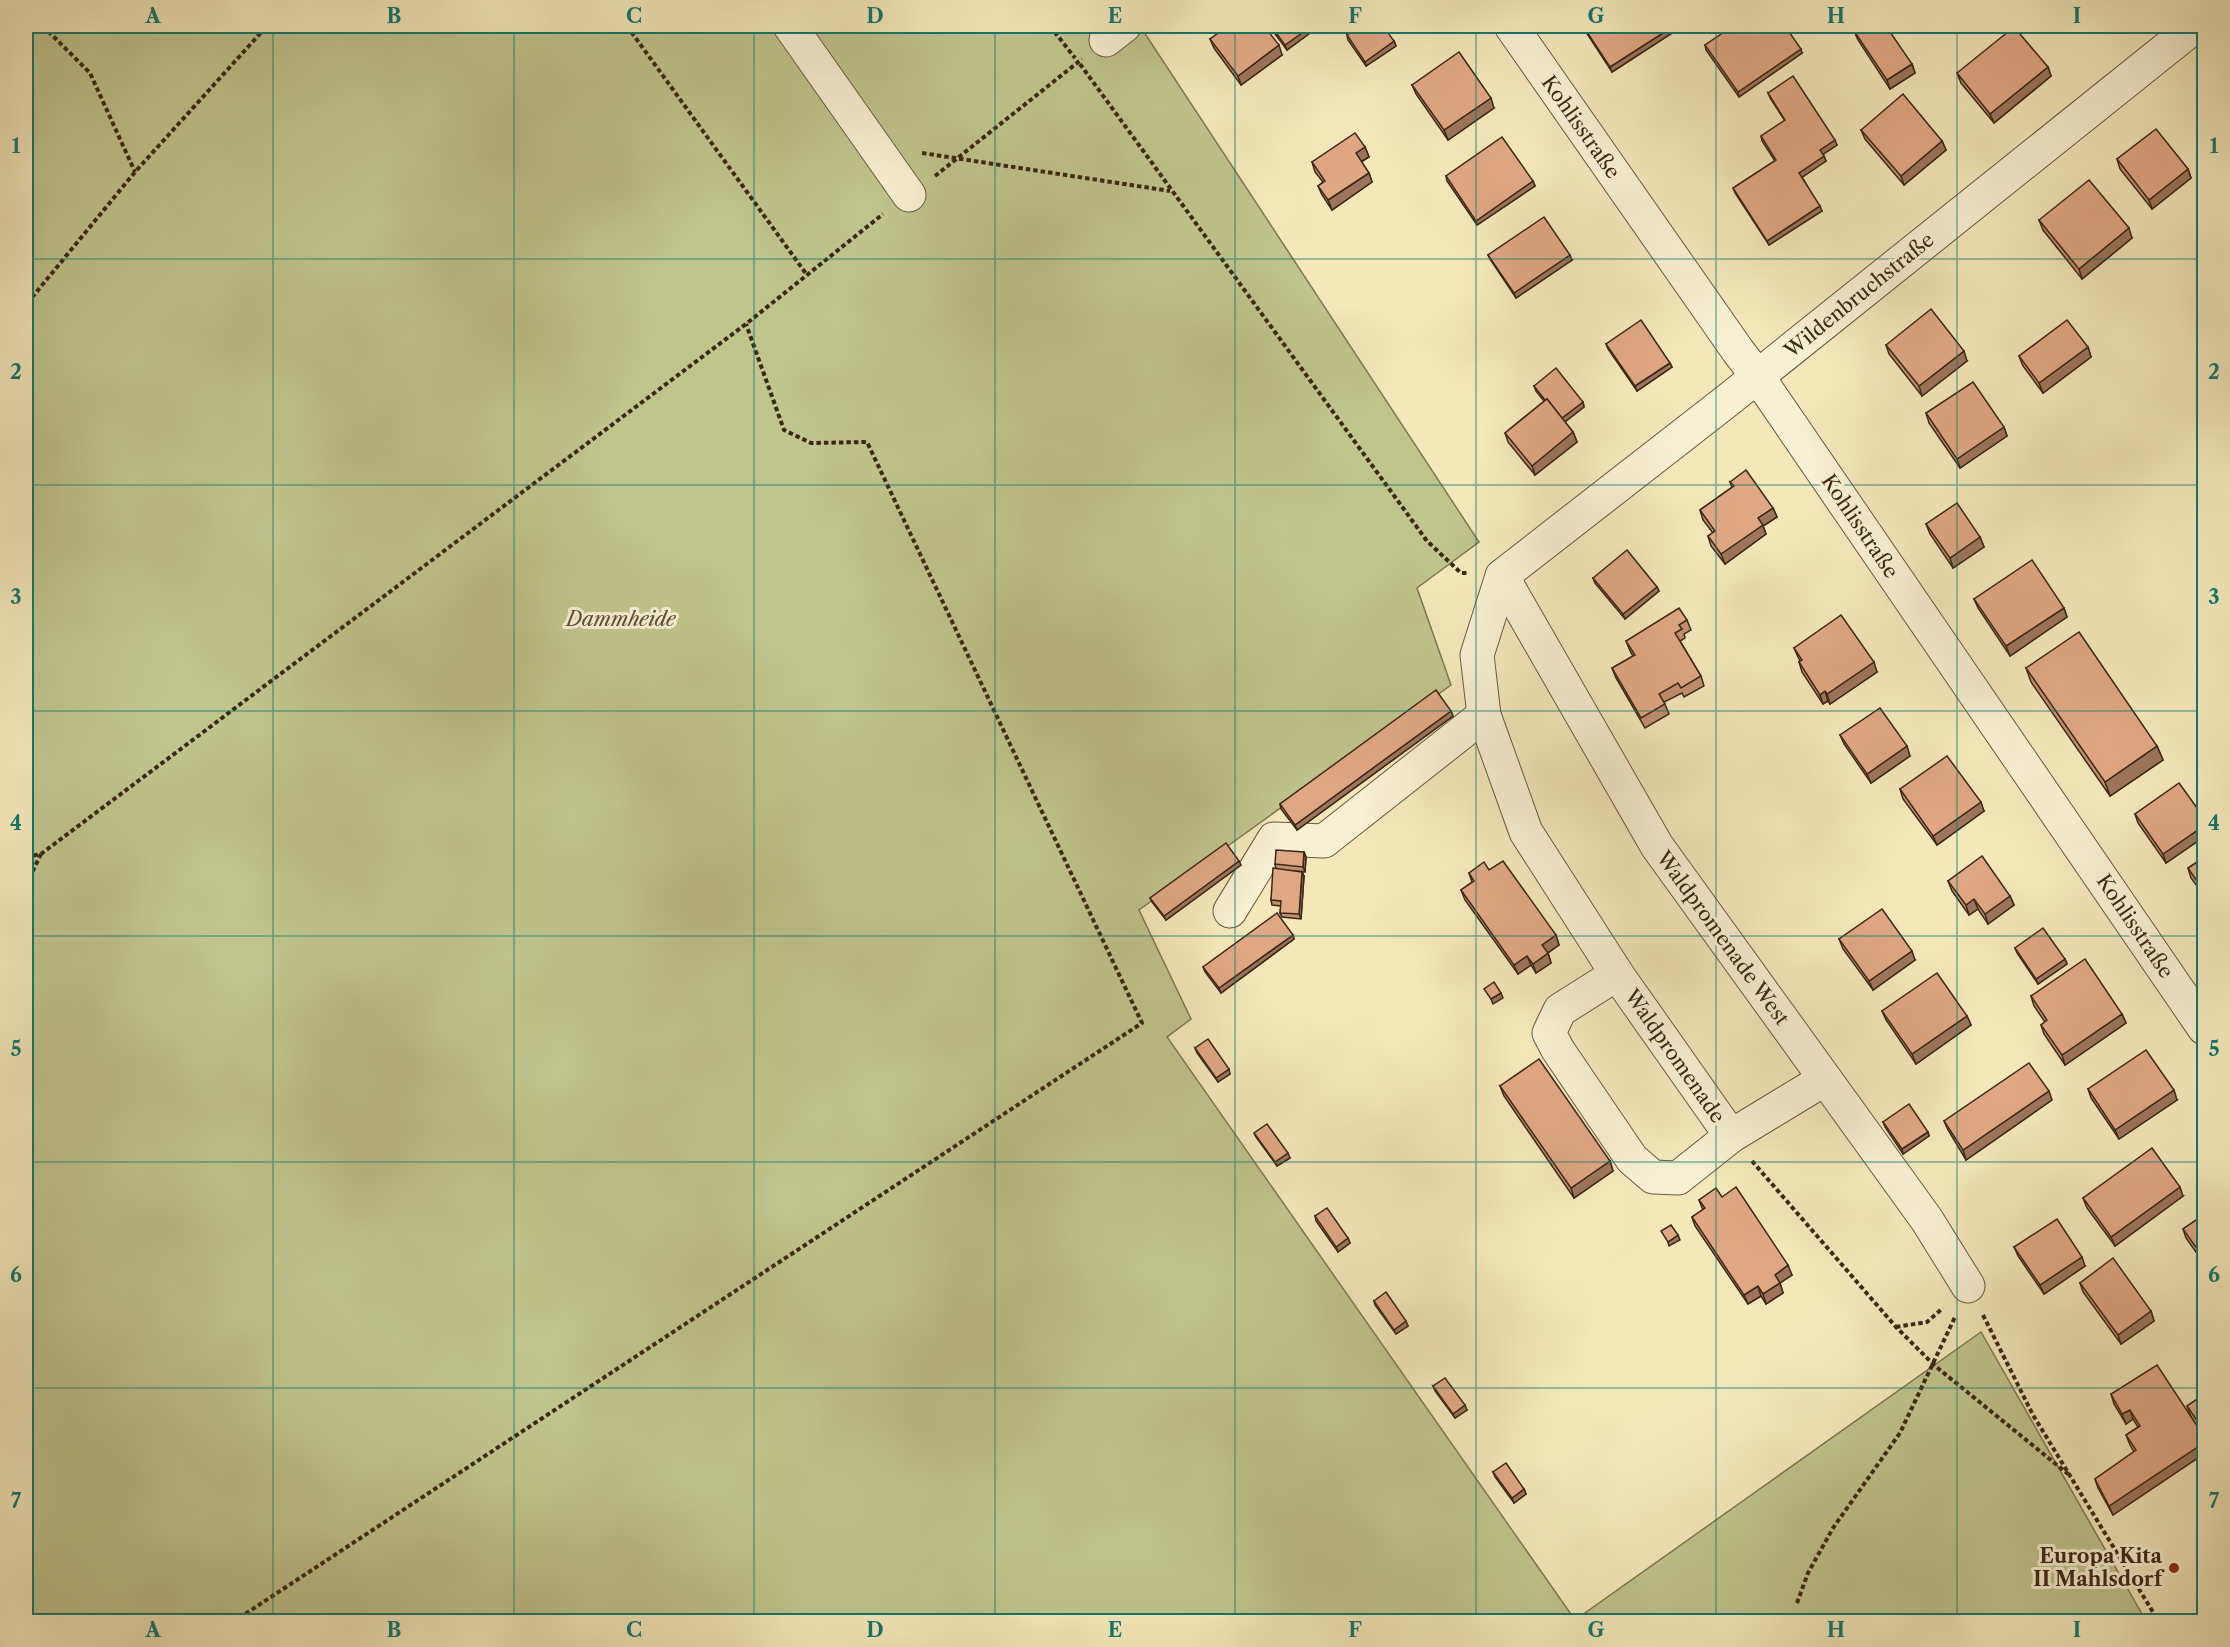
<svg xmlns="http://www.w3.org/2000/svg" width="2230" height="1647" font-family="'Libre Caslon Text',serif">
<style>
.green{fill:#c0c48d;stroke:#7e7652;stroke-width:1.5}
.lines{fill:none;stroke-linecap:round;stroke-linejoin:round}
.minor-casing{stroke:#69573f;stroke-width:35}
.path{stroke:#3b2716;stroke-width:4;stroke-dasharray:4.5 3;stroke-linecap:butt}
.minor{stroke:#f8f0d3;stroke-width:33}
.wall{fill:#c19072;stroke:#3b2716;stroke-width:1.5}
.shaded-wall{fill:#9d755c;stroke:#3b2716;stroke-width:1.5}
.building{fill:#e0a784;stroke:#3b2716;stroke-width:1.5}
.grid{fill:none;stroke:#0f766e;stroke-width:1.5;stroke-opacity:0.55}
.poi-dot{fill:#8f2418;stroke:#f8f0d3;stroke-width:2}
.labels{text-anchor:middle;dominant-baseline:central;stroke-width:6;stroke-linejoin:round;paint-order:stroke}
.street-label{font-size:20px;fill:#3b2716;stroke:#f8f0d3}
.park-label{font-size:20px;font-style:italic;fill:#5c4e34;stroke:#f8f0d3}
.poi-label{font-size:20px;font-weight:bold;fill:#3b2716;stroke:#f8f0d3;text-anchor:end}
.neatline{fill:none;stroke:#0f766e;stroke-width:2}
.grid-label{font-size:20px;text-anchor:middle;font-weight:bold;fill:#0f766e}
</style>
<rect width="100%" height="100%" fill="#f4e8bb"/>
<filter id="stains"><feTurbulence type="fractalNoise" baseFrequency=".00333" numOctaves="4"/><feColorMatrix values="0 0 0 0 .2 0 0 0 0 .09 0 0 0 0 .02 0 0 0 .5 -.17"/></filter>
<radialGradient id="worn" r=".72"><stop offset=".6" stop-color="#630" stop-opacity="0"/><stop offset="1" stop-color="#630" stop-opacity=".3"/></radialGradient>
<polygon class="green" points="26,26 1140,26 1479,542 1417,588 1451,685 1139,910 1191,1019 1167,1037 1575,1620 1981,1332 2146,1621 26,1622"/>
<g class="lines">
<defs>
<g id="minor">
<polyline points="790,26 909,195"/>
<polyline points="1511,26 1738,351 1758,377 2204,1028"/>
<polyline points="1106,40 1124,26"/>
<polyline points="1502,576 1657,846 1927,1220 1968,1286"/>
<polyline points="1230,911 1274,839 1324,841 1484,715"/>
<polyline points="1617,974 1560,1010 1549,1033 1558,1050 1632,1159 1653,1177 1678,1178 1731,1136 1825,1079"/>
<polyline points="1731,1136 1617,974 1526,832 1484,715 1477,655 1502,576 1728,400 2195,26"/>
</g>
</defs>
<use href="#minor" class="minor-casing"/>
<g class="path">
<polyline points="43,26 90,73 135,172"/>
<polyline points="627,26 807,275"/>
<polyline points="1050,26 1075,58"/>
<polyline points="1080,64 1427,541 1461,573 1468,573"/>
<polyline points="922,153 1170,191"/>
<polyline points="935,176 1082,59"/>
<polyline points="26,302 34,295 135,172 267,26"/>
<polyline points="26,857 41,854 746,324 883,214"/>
<polyline points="26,885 41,854"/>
<polyline points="1752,1161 1896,1327 1934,1365 2068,1474"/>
<polyline points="1983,1315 2033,1415 2159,1622"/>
<polyline points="1896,1327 1927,1322 1943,1308"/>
<polyline points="1797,1603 1808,1573 1833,1528 1900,1433 1955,1317"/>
<polyline points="233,1622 1142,1023 867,442 811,443 784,430 746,324"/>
</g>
<use href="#minor" class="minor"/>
</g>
<g class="wall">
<polygon points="1269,26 1307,26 1310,33 1287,50"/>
<polygon points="1582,26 1683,26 1612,72"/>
<polygon points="1854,31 1912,64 1915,73 1890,89 1858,40"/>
<polygon points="1347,35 1394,41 1396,46 1366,66 1348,40"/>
<polygon points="1210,39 1282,55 1241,85 1214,48"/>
<polygon points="1705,45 1802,53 1739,97 1706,50"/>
<polygon points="2048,67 2051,76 1994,123 1961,83 1957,73"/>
<polygon points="1412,85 1494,108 1448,140 1416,94"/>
<polygon points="1768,93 1837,145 1823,154 1826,161 1802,177 1822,211 1769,245 1735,193 1733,188 1775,161 1762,141 1761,136 1785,121 1770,98"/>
<polygon points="1861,130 1942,141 1946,150 1904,185 1865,139"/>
<polygon points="1365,147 1369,157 1361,162 1369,173 1372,182 1332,210 1322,195 1318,186 1323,182 1315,172 1312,162"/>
<polygon points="2117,159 2188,169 2191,178 2152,209 2120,169"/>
<polygon points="1446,176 1533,181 1535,186 1477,225 1447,181"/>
<polygon points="2039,220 2132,238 2082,279 2043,230"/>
<polygon points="1488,255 1572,260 1516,298 1490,259"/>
<polygon points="1606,344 1670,363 1672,367 1637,391 1608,349"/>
<polygon points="1886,345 1967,361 1922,396 1889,354"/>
<polygon points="2088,347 2091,357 2043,393 2023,366 2019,356"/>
<polygon points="1534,386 1583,402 1584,407 1565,422 1573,432 1577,442 1535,475 1508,442 1505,433 1544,401 1536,391"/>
<polygon points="1926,413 2004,427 2007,436 1960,468 1929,423"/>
<polygon points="1730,482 1773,508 1777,517 1763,526 1766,534 1725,564 1711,546 1708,536 1713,533 1703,520 1700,510 1732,487"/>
<polygon points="1926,524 1980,537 1984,547 1953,568 1930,534"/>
<polygon points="1593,578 1657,587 1659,591 1625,619 1595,583"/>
<polygon points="1974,599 2064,608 2067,617 2010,656 1978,608"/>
<polygon points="1687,620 1691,630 1684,634 1685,638 1680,641 1701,676 1704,686 1684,697 1682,693 1664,702 1669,714 1645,728 1616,678 1612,668 1633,656 1630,651 1626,641"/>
<polygon points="1794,648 1877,672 1830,704 1828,701 1823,704 1802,672 1799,662 1800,661 1798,657"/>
<polygon points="2026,668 2157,746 2163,760 2110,796 2031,682"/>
<polygon points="1451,711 1453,716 1297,830 1281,809 1280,804"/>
<polygon points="1840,735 1910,756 1871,783 1844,744"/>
<polygon points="1900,789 1984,811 1937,845 1903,799"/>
<polygon points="2135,814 2205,819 2205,836 2166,863 2138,823"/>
<polygon points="1304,852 1306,857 1305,872 1294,871 1302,872 1304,876 1301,919 1282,917 1280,913 1281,906 1272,905 1271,900 1276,869 1275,864"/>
<polygon points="2205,857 2205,897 2191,878 2188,868"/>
<polygon points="1241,865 1166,920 1152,902 1150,898"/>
<polygon points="1489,870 1556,935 1559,945 1548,953 1551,963 1536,973 1531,965 1518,974 1465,900 1461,890 1472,882 1469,873"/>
<polygon points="1948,881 2010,896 2014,905 1988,924 1978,909 1969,915 1952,891"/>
<polygon points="1293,935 1294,939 1221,993 1205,972 1203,967"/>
<polygon points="1839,939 1915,960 1873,990 1843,949"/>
<polygon points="2015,948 2065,959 2067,964 2038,984 2017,953"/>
<polygon points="2031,996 2122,1014 2126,1023 2065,1065 2044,1034 2041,1025 2045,1022 2034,1006"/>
<polygon points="1882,1011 1967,1016 1971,1025 1916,1064 1886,1020"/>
<polygon points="1195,1048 1230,1074 1218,1082 1197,1053"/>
<polygon points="1500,1086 1610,1161 1613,1171 1574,1198 1504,1096"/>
<polygon points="2088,1089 2177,1100 2119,1139 2091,1098"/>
<polygon points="2052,1100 1966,1160 1948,1130 1944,1121"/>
<polygon points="1883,1122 1928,1132 1929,1136 1903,1154 1885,1127"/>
<polygon points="1254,1133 1290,1158 1277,1166 1256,1137"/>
<polygon points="2183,1196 2115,1246 2087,1208 2083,1198"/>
<polygon points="1722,1197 1792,1275 1780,1283 1783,1293 1766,1304 1761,1296 1748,1304 1695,1226 1692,1217 1703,1210 1699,1200"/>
<polygon points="2205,1214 2205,1265 2186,1238 2183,1229"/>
<polygon points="1315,1216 1348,1238 1350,1243 1338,1252 1316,1221"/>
<polygon points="2014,1247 2085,1266 2044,1294 2018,1256"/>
<polygon points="2080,1283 2151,1311 2154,1321 2121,1344 2083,1292"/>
<polygon points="1374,1301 1408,1326 1396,1334 1375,1305"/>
<polygon points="1433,1386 1467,1410 1455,1418 1435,1391"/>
<polygon points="2111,1394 2191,1417 2187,1406 2205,1394 2205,1453 2113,1515 2098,1488 2095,1479 2134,1452 2130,1445 2126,1435 2138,1427 2133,1419 2126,1424 2114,1404"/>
<polygon points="1493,1472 1524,1489 1526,1494 1514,1503 1495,1477"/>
</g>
<g class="shaded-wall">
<polygon points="1674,26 1683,26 1612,72 1610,67"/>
<polygon points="1309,28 1310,33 1287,50 1285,45"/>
<polygon points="1394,41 1396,46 1366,66 1365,62"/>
<polygon points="1279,45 1282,55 1241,85 1238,76"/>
<polygon points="1801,49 1802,53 1739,97 1738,92"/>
<polygon points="1912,64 1915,73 1890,89 1887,80"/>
<polygon points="2048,67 2051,76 1994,123 1990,114"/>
<polygon points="1491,98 1494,108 1448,140 1444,130"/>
<polygon points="1835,140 1837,145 1822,155 1820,150"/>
<polygon points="1942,141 1946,150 1904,185 1901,176"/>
<polygon points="1365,147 1369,157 1359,163 1356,153"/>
<polygon points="1824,156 1826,161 1801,178 1799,173"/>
<polygon points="2188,169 2191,178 2152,209 2149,200"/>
<polygon points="1369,173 1372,182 1332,210 1328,200"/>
<polygon points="1533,181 1535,186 1477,225 1476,221"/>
<polygon points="1820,206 1822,211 1769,245 1767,241"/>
<polygon points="2129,228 2132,238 2082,279 2079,269"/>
<polygon points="1570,255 1572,260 1516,298 1514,293"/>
<polygon points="2088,347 2091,357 2043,393 2039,383"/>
<polygon points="1964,351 1967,361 1922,396 1919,386"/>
<polygon points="1670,363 1672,367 1637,391 1635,386"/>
<polygon points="1583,402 1584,407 1562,424 1561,419"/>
<polygon points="2004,427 2007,436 1960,468 1957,459"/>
<polygon points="1573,432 1577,442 1535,475 1532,466"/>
<polygon points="1773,508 1777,517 1763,526 1766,534 1725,564 1721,554 1758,518"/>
<polygon points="1980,537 1984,547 1953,568 1950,558"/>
<polygon points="1657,587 1659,591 1625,619 1623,614"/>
<polygon points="2064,608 2067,617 2010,656 2006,646"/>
<polygon points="1874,662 1877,672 1830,704 1827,694"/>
<polygon points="1825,691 1828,701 1823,704 1820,695"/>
<polygon points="1451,711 1453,716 1297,830 1295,825"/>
<polygon points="1907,746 1910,756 1871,783 1867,774"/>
<polygon points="2157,746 2163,760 2110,796 2105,782"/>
<polygon points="1981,802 1984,811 1937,845 1933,836"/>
<polygon points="2205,825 2205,836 2166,863 2163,854"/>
<polygon points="1304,852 1306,857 1305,872 1303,867"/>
<polygon points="1239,861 1241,865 1166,920 1164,916"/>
<polygon points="1302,872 1304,876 1301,919 1299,914"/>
<polygon points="2010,896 2014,905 1988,924 1985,914"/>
<polygon points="1974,899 1978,909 1969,915 1966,905"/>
<polygon points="1293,935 1294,939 1221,993 1219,988"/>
<polygon points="1556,935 1559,945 1546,954 1542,945"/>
<polygon points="1912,951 1915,960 1873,990 1869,981"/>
<polygon points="1548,953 1551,963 1536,973 1533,964"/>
<polygon points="1527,956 1531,965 1518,974 1514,965"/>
<polygon points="2065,959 2067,964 2038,984 2036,979"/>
<polygon points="1501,993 1503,998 1493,1004 1491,999"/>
<polygon points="2122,1014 2126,1023 2065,1065 2062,1055"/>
<polygon points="1967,1016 1971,1025 1916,1064 1912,1054"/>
<polygon points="1229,1069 1230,1074 1218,1082 1216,1078"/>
<polygon points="2174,1090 2177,1100 2119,1139 2115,1130"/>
<polygon points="2049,1091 2052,1100 1966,1160 1963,1150"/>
<polygon points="1928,1132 1929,1136 1903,1154 1902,1149"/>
<polygon points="1288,1153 1290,1158 1277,1166 1275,1162"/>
<polygon points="1610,1161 1613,1171 1574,1198 1571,1188"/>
<polygon points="2180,1187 2183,1196 2115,1246 2111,1237"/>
<polygon points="1678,1235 1680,1240 1669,1246 1668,1242"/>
<polygon points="1348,1238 1350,1243 1338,1252 1336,1247"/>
<polygon points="2082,1257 2085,1266 2044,1294 2040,1285"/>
<polygon points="1788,1265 1792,1275 1780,1283 1783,1293 1766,1304 1763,1294 1775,1275"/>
<polygon points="1758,1286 1761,1296 1748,1304 1744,1295"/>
<polygon points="2151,1311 2154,1321 2121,1344 2118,1335"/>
<polygon points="1406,1321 1408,1326 1396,1334 1394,1330"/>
<polygon points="1465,1405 1467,1410 1455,1418 1453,1414"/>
<polygon points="2130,1410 2133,1419 2126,1424 2122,1414"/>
<polygon points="2205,1442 2205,1453 2113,1515 2109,1506"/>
<polygon points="1524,1489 1526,1494 1514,1503 1512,1498"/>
</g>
<g class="building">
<polygon points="1228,26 1264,26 1279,45 1238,76 1210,39"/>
<polygon points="1271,26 1307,26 1309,28 1285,45"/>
<polygon points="1360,26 1383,26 1394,41 1365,62 1347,35"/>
<polygon points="1583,26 1674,26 1610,67"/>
<polygon points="1733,26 1785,26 1801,49 1738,92 1705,45"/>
<polygon points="1862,26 1886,26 1912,64 1887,80 1854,31"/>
<polygon points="2014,27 2048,67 1990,114 1957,73"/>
<polygon points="1459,52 1491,98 1444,130 1412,85"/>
<polygon points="1793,76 1835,140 1820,150 1824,156 1799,173 1820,206 1767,241 1733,188 1776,160 1761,136 1785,120 1768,93"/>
<polygon points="1903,94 1942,141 1901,176 1861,130"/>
<polygon points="2156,129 2188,169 2149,200 2117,159"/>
<polygon points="1355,133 1365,147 1356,153 1369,173 1328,200 1318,186 1325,181 1312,162"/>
<polygon points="1502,137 1533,181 1476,221 1446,176"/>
<polygon points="2089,180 2129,228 2079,269 2039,220"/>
<polygon points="1544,217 1570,255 1514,293 1488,255"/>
<polygon points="1931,309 1964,351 1919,386 1886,345"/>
<polygon points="1641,320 1670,363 1635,386 1606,344"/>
<polygon points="2067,320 2088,347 2039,383 2019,356"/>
<polygon points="1556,368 1583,402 1562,418 1547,399 1545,400 1534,386"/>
<polygon points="1973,382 2004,427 1957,459 1926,413"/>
<polygon points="1547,399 1573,432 1532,466 1505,433"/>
<polygon points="1746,470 1773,508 1758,518 1763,525 1721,554 1708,536 1715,531 1700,510 1734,486 1730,482"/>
<polygon points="1957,503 1980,537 1950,558 1926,524"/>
<polygon points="1627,550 1657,587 1623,614 1593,578"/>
<polygon points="2032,560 2064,608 2006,646 1974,599"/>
<polygon points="1679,608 1687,620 1679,625 1682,629 1675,633 1701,676 1681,688 1678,683 1659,694 1665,704 1641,718 1612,668 1635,655 1626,641"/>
<polygon points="1841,615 1874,662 1827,694 1825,691 1820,695 1799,662 1802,660 1794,648"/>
<polygon points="2079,632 2157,746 2105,782 2026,668"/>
<polygon points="1436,690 1451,711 1295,825 1280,804"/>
<polygon points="1880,708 1907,746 1867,774 1840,735"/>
<polygon points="1947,756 1981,802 1933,836 1900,789"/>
<polygon points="2179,783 2205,819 2205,825 2163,854 2135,814"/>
<polygon points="1226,843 1239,861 1164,916 1150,898"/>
<polygon points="1276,850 1304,852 1303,867 1275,864"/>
<polygon points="1982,856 2010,896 1985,914 1974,899 1966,905 1948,881"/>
<polygon points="2205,857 2205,893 2188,868"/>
<polygon points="1503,861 1556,935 1542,945 1548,953 1533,964 1527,956 1514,965 1461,890 1474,881 1469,873 1484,862 1489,870"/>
<polygon points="1273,868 1302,872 1299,914 1280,913 1281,901 1271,900"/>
<polygon points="1882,909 1912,951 1869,981 1839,939"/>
<polygon points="1277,913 1293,935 1219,988 1203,967"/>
<polygon points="2043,928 2065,959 2036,979 2015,948"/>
<polygon points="2085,959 2122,1014 2062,1055 2041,1025 2047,1020 2031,996"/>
<polygon points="1937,973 1967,1016 1912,1054 1882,1011"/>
<polygon points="1494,982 1501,993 1491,999 1484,989"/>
<polygon points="1208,1039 1229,1069 1216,1078 1195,1048"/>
<polygon points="2146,1050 2174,1090 2115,1130 2088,1089"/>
<polygon points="1539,1059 1610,1161 1571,1188 1500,1086"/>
<polygon points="2029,1063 2049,1091 1963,1150 1944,1121"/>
<polygon points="1909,1104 1928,1132 1902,1149 1883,1122"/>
<polygon points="1267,1124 1288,1153 1275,1162 1254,1133"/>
<polygon points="2152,1148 2180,1187 2111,1237 2083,1198"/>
<polygon points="1736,1187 1788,1265 1775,1275 1780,1283 1763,1294 1758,1286 1744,1295 1692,1217 1705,1208 1699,1200 1716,1188 1722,1197"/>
<polygon points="1327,1208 1348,1238 1336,1247 1315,1216"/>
<polygon points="2205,1214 2205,1260 2183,1229"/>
<polygon points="2057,1219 2082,1257 2040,1285 2014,1247"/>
<polygon points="1671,1225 1678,1235 1668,1242 1661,1231"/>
<polygon points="2113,1258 2151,1311 2118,1335 2080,1283"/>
<polygon points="1386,1292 1406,1321 1394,1330 1374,1301"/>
<polygon points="2157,1365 2205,1438 2205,1442 2109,1506 2095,1479 2136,1450 2126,1435 2140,1426 2130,1410 2122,1414 2111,1394"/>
<polygon points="1445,1378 1465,1405 1453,1414 1433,1386"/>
<polygon points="2205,1394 2205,1421 2204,1419 2198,1422 2187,1406"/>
<polygon points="1506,1463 1524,1489 1512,1498 1493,1472"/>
</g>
<path class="grid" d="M273 26V1622M514 26V1622M754 26V1622M995 26V1622M1235 26V1622M1476 26V1622M1716 26V1622M1957 26V1622M26 259H2204M26 485H2204M26 711H2204M26 936H2204M26 1162H2204M26 1388H2204"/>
<circle class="poi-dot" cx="2174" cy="1568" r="6"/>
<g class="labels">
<g class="street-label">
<text transform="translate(1581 127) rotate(55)">Kohlisstraße</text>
<text transform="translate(1859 295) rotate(-39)">Wildenbruchstraße</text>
<text transform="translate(1860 526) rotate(56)">Kohlisstraße</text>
<text transform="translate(2135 926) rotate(56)">Kohlisstraße</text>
<text transform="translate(1723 938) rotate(54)">Waldpromenade West</text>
<text transform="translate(1675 1056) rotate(55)">Waldpromenade</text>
</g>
<g class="park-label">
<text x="621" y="619">Dammheide</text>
</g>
<g class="poi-label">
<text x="2162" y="1556">Europa Kita<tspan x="2162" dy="23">II Mahlsdorf</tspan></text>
</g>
</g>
<rect width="2230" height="1647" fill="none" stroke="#f4e8bb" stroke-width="66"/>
<rect x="33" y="33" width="2164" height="1581" class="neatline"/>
<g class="grid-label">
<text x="153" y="23">A</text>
<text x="394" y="23">B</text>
<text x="634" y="23">C</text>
<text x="875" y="23">D</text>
<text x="1115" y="23">E</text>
<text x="1355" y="23">F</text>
<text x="1596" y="23">G</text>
<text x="1836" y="23">H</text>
<text x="2077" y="23">I</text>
<text x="16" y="153">1</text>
<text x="2214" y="153">1</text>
<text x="16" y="379">2</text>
<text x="2214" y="379">2</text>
<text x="16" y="604">3</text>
<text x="2214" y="604">3</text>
<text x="16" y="830">4</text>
<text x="2214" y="830">4</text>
<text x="16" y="1056">5</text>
<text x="2214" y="1056">5</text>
<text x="16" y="1282">6</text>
<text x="2214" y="1282">6</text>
<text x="16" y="1508">7</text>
<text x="2214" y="1508">7</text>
<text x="153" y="1637">A</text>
<text x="394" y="1637">B</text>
<text x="634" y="1637">C</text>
<text x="875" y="1637">D</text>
<text x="1115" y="1637">E</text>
<text x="1355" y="1637">F</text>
<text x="1596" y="1637">G</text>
<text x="1836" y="1637">H</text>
<text x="2077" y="1637">I</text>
</g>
<rect width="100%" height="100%" filter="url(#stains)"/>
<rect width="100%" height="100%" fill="url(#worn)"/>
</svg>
